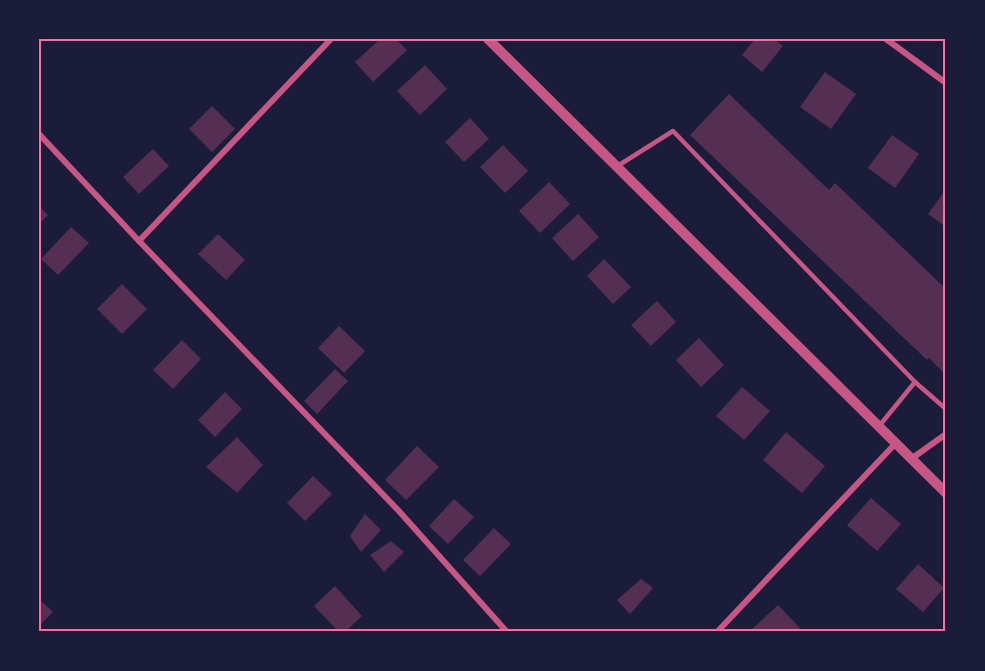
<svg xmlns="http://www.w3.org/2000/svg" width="985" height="671" font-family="'Noto Sans',sans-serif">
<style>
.building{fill:#542f53}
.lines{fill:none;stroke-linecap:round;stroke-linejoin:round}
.service{stroke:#c65784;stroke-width:4.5}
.minor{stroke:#c65784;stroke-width:6}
.tertiary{stroke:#c65784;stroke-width:10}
.neatline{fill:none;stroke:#ff6b9d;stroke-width:2}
</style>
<rect width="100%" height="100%" fill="#1b1b3a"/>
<g class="building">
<polygon points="380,39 396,39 407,50 373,82 355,62"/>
<polygon points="755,39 774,39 783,46 762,72 742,55"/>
<polygon points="425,65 447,89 420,115 397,91"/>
<polygon points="825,72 856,94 831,129 800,107"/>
<polygon points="729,94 829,190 835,183 946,289 946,375 929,358 927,360 690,135"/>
<polygon points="212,106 235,129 212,152 189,129"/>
<polygon points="470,118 489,139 464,162 445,142"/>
<polygon points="892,135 919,154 895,188 868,168"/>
<polygon points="503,145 528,171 505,193 480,167"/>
<polygon points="153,149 169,166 139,194 123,177"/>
<polygon points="549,182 570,204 540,233 519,211"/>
<polygon points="946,189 946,227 928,214"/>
<polygon points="39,206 48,215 39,224"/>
<polygon points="578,214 599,237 573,261 552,238"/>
<polygon points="71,227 89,243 58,275 41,259"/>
<polygon points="218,234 245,260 226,280 198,254"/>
<polygon points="604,259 631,287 613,304 587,276"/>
<polygon points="122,284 147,309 122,334 97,309"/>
<polygon points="657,301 676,322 651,346 631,325"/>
<polygon points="339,326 365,351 344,373 318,348"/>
<polygon points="699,338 724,365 701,387 676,360"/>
<polygon points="182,340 201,359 173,389 153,370"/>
<polygon points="335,369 348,381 317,414 304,401"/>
<polygon points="742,387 770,411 744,440 716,416"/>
<polygon points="225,392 242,409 215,437 198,420"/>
<polygon points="786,432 825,466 802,493 763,460"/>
<polygon points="237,437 263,465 237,493 206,467"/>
<polygon points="417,446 439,467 406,500 385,480"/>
<polygon points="313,476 332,494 305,521 287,503"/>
<polygon points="871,498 901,524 877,551 847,525"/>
<polygon points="454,499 474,517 448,544 429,526"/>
<polygon points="365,514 381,530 361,552 350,536"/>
<polygon points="494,528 511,544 480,576 463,560"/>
<polygon points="391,541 404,552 384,572 370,555"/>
<polygon points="918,564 944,588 923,612 896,589"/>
<polygon points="641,579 653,588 630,614 617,600"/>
<polygon points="335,586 362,616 345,632 339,632 314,606"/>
<polygon points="39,599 53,612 39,626"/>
<polygon points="778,605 800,628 797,632 751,632 750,631"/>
</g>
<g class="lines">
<g class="service">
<polyline points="616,167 673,131 915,382 880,425"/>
<polyline points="915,382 946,409"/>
</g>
<g class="minor">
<polyline points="886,39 946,83"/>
<polyline points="39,134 139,241 398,510 507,632"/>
<polyline points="139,241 331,39"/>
<polyline points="911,459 946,434"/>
<polyline points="717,632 895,444"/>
</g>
<polyline class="tertiary" points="488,39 946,493"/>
</g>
<rect width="985" height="671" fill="none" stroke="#1b1b3a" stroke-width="81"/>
<rect x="40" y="40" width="904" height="590" class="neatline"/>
</svg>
